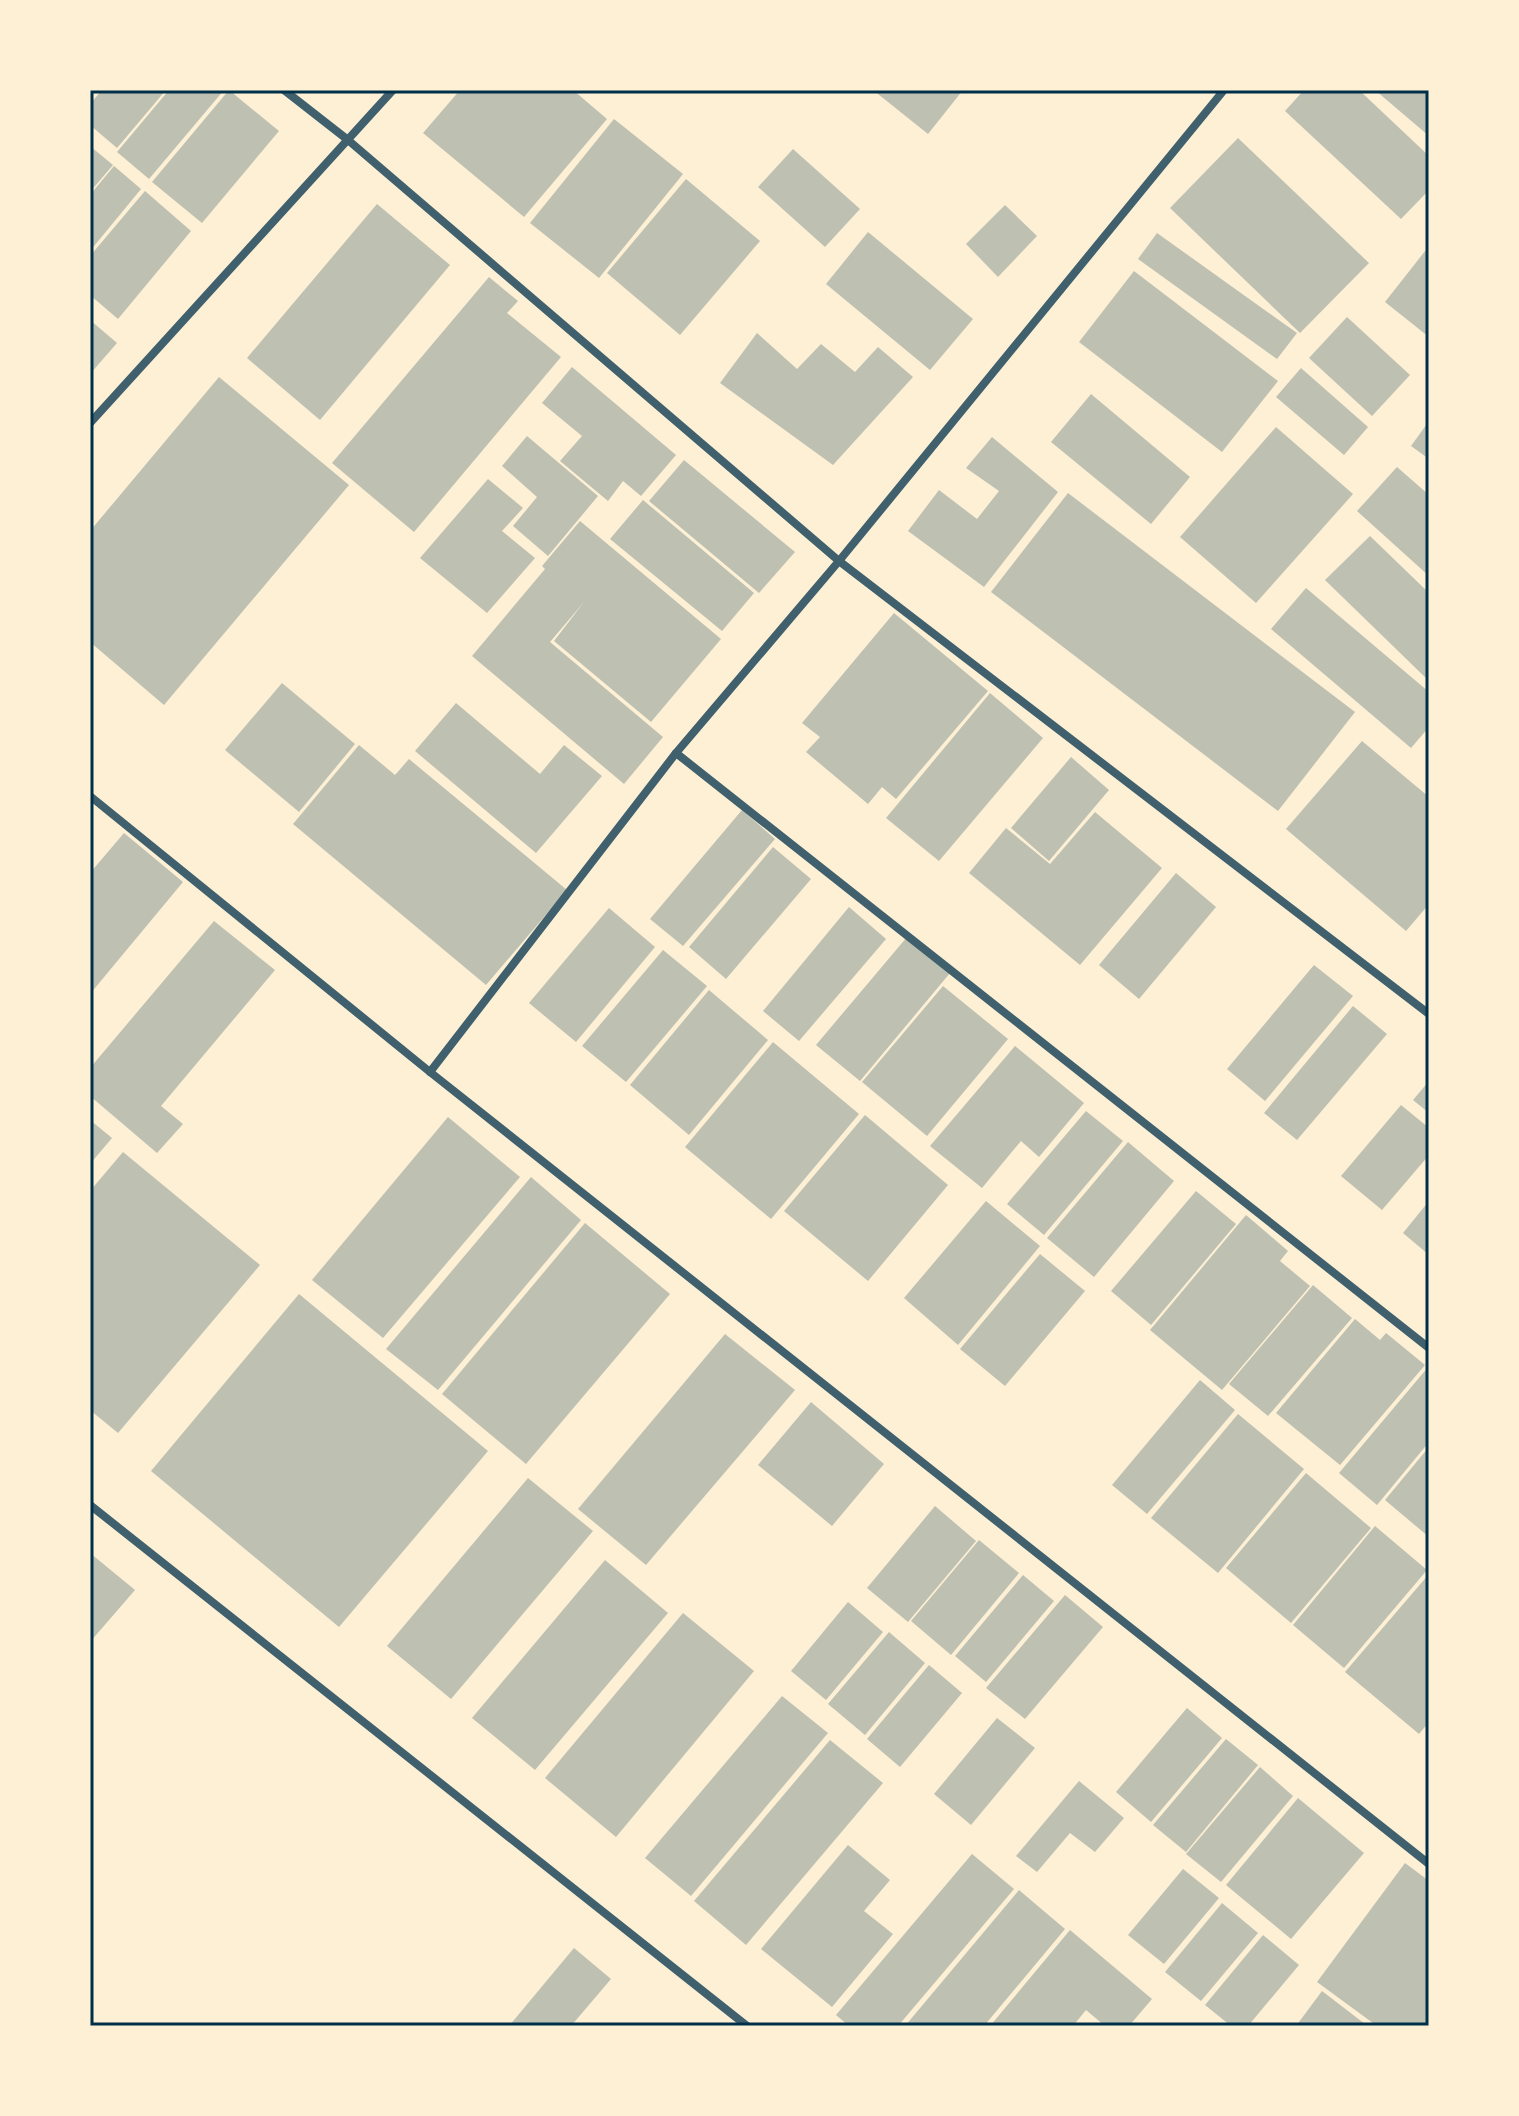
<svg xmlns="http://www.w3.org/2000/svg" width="1519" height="2116" font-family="'DejaVu Sans',sans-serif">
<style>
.building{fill:#bec0b2}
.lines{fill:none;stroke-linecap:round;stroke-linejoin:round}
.minor{stroke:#3f606c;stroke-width:8}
.neatline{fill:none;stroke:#003049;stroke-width:3}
</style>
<rect width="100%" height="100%" fill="#fdf0d5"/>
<g class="building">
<polygon points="102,90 166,90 117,148 90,125 90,104"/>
<polygon points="169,90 224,90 149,179 117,152"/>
<polygon points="229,90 279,131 202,223 152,182"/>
<polygon points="460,90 573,90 607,119 524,217 423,133"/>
<polygon points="873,90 963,90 928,134"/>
<polygon points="1304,90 1359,90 1429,156 1429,190 1401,219 1285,111"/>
<polygon points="1375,90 1429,90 1429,136"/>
<polygon points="614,119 683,174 599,278 530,223"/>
<polygon points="1238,138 1369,263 1300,333 1170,208"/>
<polygon points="90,146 113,165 90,192"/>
<polygon points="793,149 860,209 825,247 758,187"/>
<polygon points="114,166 141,189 90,251 90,195"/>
<polygon points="686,179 760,241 680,335 607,273"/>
<polygon points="145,191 191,231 118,319 90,295 90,256"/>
<polygon points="377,204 450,265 320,420 247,358"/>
<polygon points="1005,205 1037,236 998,277 966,244"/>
<polygon points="868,232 973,319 930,370 826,284"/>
<polygon points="1157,233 1297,333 1277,359 1138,259"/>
<polygon points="1429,246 1429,337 1385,302"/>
<polygon points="1134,271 1278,381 1222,452 1079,342"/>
<polygon points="489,277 518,301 507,313 561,357 414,532 332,463"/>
<polygon points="1347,317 1410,375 1372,416 1309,358"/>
<polygon points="90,320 117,343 90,374"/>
<polygon points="757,333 797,369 821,344 855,372 878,347 913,377 833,465 720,383"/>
<polygon points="572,367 676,455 641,496 623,481 608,501 560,461 582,436 542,403"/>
<polygon points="1301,368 1368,427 1344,455 1276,397"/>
<polygon points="219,377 349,485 164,705 90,642 90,531"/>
<polygon points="1091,394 1190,477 1151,524 1051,442"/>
<polygon points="1429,421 1429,459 1411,446"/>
<polygon points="1276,427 1353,494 1256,603 1180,537"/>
<polygon points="527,436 598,496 548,556 513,526 537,497 502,466"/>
<polygon points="992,437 1058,492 984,587 908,531 939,490 977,519 999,491 966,468"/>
<polygon points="684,460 795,552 759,593 649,501"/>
<polygon points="1397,467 1429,495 1429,576 1357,511"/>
<polygon points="488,479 523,508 502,531 535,558 487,613 420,558"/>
<polygon points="1068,493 1355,712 1278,811 991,592"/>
<polygon points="643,500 754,593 722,631 610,539"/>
<polygon points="580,521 721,639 651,722 554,641 584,602 550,642 663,737 624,784 472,656 545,569 542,566"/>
<polygon points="1370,536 1429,593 1429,681 1325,580"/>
<polygon points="1306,588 1429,692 1429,727 1411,748 1271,629"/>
<polygon points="894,613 988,691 896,799 882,787 868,804 806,752 820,737 802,723"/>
<polygon points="282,683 355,744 299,812 225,750"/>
<polygon points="990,693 1043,738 939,861 886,818"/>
<polygon points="456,703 540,774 564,745 602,776 536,853 415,751"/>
<polygon points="1362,741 1429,797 1429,904 1406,931 1286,829"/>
<polygon points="359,745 395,775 409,759 567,890 486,985 293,824"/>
<polygon points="1071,757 1109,790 1049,861 1011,828"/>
<polygon points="742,810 775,839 683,946 650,919"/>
<polygon points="1095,812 1162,868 1080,965 969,873 1006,828 1050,864"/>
<polygon points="124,833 183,882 90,994 90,873"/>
<polygon points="773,847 811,879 726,979 689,947"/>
<polygon points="1176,873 1216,907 1139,999 1099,965"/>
<polygon points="849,907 886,939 799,1041 763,1011"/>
<polygon points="609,908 655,947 576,1042 529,1003"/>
<polygon points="214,921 275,970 161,1106 183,1124 157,1153 90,1096 90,1068"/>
<polygon points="907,937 950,973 860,1081 816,1045"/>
<polygon points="663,950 707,986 626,1082 582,1046"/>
<polygon points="1314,965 1353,996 1265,1101 1227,1069"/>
<polygon points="943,986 1008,1039 927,1136 862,1082"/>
<polygon points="709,990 768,1040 689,1135 630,1085"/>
<polygon points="1353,1006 1387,1034 1297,1140 1264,1113"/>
<polygon points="773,1042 859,1114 771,1219 685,1147"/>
<polygon points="1015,1046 1084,1103 1039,1157 1021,1141 982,1188 930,1146"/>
<polygon points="1429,1081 1429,1113 1413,1100"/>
<polygon points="1401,1105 1429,1128 1429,1155 1382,1210 1341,1176"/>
<polygon points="1086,1111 1123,1141 1044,1235 1007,1204"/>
<polygon points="865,1115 948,1185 868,1281 784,1211"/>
<polygon points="448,1117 520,1177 383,1338 312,1280"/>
<polygon points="90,1120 112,1138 90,1164"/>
<polygon points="1128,1142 1174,1181 1094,1277 1047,1238"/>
<polygon points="123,1152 260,1265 118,1433 90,1410 90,1191"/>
<polygon points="531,1177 581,1220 438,1390 386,1349"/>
<polygon points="1196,1191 1236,1224 1151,1325 1111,1291"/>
<polygon points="986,1201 1040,1246 958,1345 904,1298"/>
<polygon points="1429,1201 1429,1255 1403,1233"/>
<polygon points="1246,1215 1288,1251 1280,1261 1310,1286 1222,1390 1150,1330"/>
<polygon points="585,1223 670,1294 526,1464 442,1394"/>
<polygon points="1040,1254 1085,1291 1005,1386 960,1349"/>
<polygon points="1313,1285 1352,1318 1268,1416 1229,1384"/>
<polygon points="299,1294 488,1451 339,1627 151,1471"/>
<polygon points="1355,1319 1380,1340 1386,1333 1425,1365 1340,1465 1276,1413"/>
<polygon points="725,1334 795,1390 646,1565 578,1509"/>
<polygon points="1429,1366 1429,1442 1377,1505 1339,1473"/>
<polygon points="1200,1380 1235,1410 1147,1514 1112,1485"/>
<polygon points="811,1402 884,1464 832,1526 758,1465"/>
<polygon points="1238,1414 1304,1469 1218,1573 1151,1518"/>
<polygon points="1429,1447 1429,1537 1385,1500"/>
<polygon points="1306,1473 1371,1528 1291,1623 1226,1568"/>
<polygon points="528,1478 593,1531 451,1699 387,1646"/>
<polygon points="935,1506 976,1541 908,1622 867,1588"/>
<polygon points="1375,1526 1427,1570 1344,1668 1293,1625"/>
<polygon points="979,1540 1019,1573 951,1655 911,1621"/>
<polygon points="90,1553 135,1590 90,1642"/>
<polygon points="605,1560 668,1613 535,1770 472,1718"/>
<polygon points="1429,1574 1429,1722 1419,1734 1345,1672"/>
<polygon points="1023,1575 1054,1601 986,1682 955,1656"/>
<polygon points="1065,1595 1103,1627 1025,1719 986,1688"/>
<polygon points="848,1602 883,1632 826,1700 791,1671"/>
<polygon points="683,1613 754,1671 616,1837 545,1778"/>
<polygon points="889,1632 925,1663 865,1735 828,1704"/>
<polygon points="929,1665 962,1693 900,1767 867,1739"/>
<polygon points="782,1696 828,1733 691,1896 645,1858"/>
<polygon points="1187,1708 1222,1738 1151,1822 1116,1792"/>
<polygon points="997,1718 1035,1748 971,1825 934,1794"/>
<polygon points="1226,1739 1258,1765 1186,1852 1153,1825"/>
<polygon points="830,1740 883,1783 746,1945 694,1901"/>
<polygon points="1260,1767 1293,1796 1221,1882 1186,1854"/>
<polygon points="1079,1781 1124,1818 1095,1852 1070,1833 1037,1872 1016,1856"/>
<polygon points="1298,1798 1364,1853 1291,1939 1226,1885"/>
<polygon points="848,1845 890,1880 864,1911 893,1934 832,2007 761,1949"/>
<polygon points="972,1854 1014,1889 898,2026 849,2026 836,2015"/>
<polygon points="1405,1863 1429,1881 1429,2025 1377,2026 1317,1982"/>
<polygon points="1183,1869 1219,1898 1164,1964 1128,1935"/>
<polygon points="1019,1890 1065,1929 984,2026 905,2026"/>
<polygon points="1222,1903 1258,1933 1201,2001 1165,1972"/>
<polygon points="1070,1930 1152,1999 1129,2026 1105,2026 1086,2010 1073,2026 990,2026"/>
<polygon points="1263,1935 1299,1965 1248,2026 1231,2026 1205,2005"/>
<polygon points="574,1948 611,1979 571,2026 509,2026"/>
<polygon points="1322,1991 1365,2024 1364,2026 1296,2026"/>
</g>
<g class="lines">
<g class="minor">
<polyline points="284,90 348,140 839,561 1429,1014"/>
<polyline points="90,423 393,90"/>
<polyline points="676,753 1429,1348"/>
<polyline points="90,796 430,1072 1429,1864"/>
<polyline points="430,1072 676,753 839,561 1224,90"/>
<polyline points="90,1505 747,2026"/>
</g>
</g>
<rect width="1519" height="2116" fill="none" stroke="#fdf0d5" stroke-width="184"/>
<rect x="92" y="92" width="1335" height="1932" class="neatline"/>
</svg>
